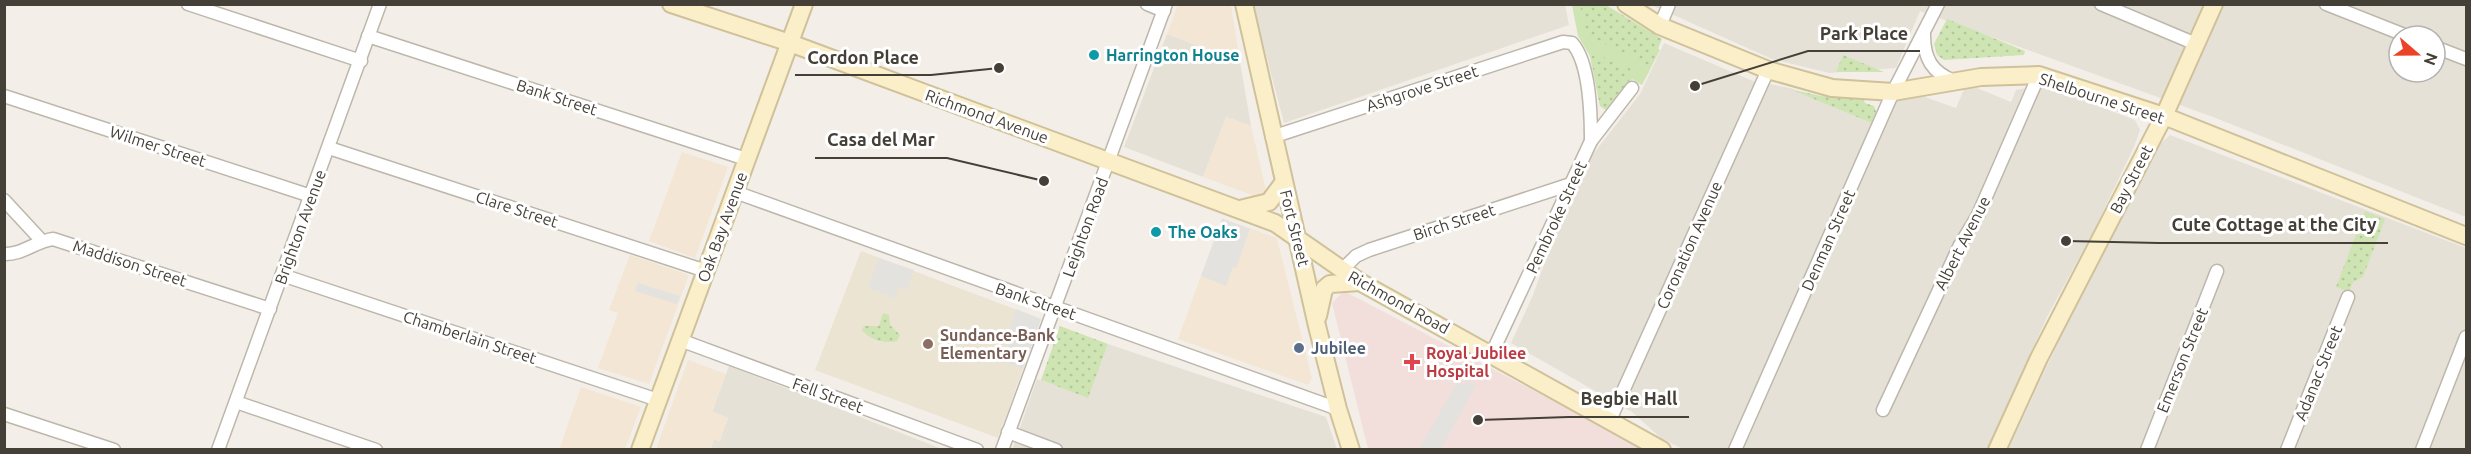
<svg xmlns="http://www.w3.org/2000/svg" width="2471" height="454" font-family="Ubuntu,sans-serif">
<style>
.residential{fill:#e6e1d6;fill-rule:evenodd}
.commercial{fill:#f3e6d4}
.education{fill:#ebe4d2}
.medical{fill:#f2dfdc}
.green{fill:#cee4b3}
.park{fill:url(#park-dots)}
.parking{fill:#e4e2df}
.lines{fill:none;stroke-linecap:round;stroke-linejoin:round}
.minor-casing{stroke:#bdb7ab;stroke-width:15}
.secondary-casing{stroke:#cfc19a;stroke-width:20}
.minor{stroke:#fff;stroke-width:12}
.secondary{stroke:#fbefc9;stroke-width:16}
.culture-dot{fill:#0f9aa8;stroke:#fff;stroke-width:2}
.education-dot{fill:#8d6e63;stroke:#fff;stroke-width:2}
.service-dot{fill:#5c6f8a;stroke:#fff;stroke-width:2}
.health-dot{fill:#e0444e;stroke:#fff;stroke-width:2}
.labels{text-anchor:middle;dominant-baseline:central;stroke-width:6;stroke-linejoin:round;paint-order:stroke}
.culture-label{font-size:16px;font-weight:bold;fill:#0d838f;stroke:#fff;text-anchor:start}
.street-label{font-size:16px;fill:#454037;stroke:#fff}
.education-label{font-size:16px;font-weight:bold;fill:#785e54;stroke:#fff;text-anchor:start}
.service-label{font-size:16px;font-weight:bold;fill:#4e5e75;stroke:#fff;text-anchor:start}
.health-label{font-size:16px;font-weight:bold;fill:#be3a42;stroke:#fff;text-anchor:start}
.leader{fill:none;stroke:#454037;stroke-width:2}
.callout-dot{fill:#454037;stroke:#fff;stroke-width:2}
.callout-label{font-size:18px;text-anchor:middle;font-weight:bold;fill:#454037;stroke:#fff;stroke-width:6;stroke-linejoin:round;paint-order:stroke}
</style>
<defs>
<pattern id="park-dots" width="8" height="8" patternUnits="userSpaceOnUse" patternTransform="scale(1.5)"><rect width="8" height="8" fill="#cee4b3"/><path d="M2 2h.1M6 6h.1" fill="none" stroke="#b2c59b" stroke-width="1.8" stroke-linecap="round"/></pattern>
</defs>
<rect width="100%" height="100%" fill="#f3efe8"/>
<g class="residential">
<polygon points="1253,5 1565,5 1569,25 1284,123"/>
<path d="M1651 5H2466V217L2213 117 1920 11 1896 68 1829 73 1772 59ZM2399 36H2435V72H2399Z"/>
<polygon points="1167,34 1240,62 1251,126 1226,117 1203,177 1124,147"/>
<polygon points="1664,43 1753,81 1790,88 1882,127 1895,101 1919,95 1956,108 1964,89 1977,88 2011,102 2016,90 2044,85 2135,120 2140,130 2134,147 2095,228 2047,317 1987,449 1683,449 1662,439 1632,412 1511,343 1533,295 1569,196 1587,162 1640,94"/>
<polygon points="2170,135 2466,248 2466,449 2008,450 2082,291 2162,142"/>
<polygon points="1108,344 1326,417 1337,449 1012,450 1037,379 1088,397"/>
<polygon points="729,366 942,449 710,450 714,439 719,441 728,418 712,412"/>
</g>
<g class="commercial">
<polygon points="1178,4 1231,5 1240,62 1167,34"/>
<polygon points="1226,117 1251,126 1266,190 1264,196 1257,197 1203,177"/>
<polygon points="682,152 728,167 695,258 649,241"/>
<polygon points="1222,218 1277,238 1312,378 1308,385 1178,339"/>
<polygon points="630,255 689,275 649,384 598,368 618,313 609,310"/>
<polygon points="688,360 726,374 712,411 728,418 720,441 714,439 710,449 656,449"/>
<polygon points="581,387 641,407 625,449 559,450"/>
</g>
<polygon class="education" points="861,251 1041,319 998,438 815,370"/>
<polygon class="medical" points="1344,291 1645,449 1368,449 1332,303"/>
<polygon class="green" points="1572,5 1603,5 1660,50 1642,85 1632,79 1608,109 1600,106 1590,56 1578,36"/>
<g class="park">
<polygon points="1580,5 1606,5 1662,39 1648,74 1638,59 1587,36"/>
<polygon points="1947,19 2025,51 2024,55 1944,60 1937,55 1934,44"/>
<polygon points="1594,53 1629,68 1633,72 1626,87 1606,110 1600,106 1591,58"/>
<polygon points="1843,55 1884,72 1836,72"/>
<polygon points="1790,89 1821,96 1864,100 1865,103 1874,106 1876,112 1872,123"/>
<polygon points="2365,211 2385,219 2363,277 2353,282 2349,292 2336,287"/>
<path d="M883 313 889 315 890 325 900 335 897 341C885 344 870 340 862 330L864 326H879Z"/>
<polygon points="1060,326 1108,344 1088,398 1041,380"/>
</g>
<g class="parking">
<polygon points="1222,219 1250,229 1236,268 1233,267 1226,286 1201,276"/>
<polygon points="879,258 914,270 907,290 899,287 895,298 868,288"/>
<polygon points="638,283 680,296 677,304 635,291"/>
<polygon points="1016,309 1041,319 1023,369 1003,362 1010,343 1005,341"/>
<polygon points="1469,381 1476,385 1441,449 1419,449 1457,382 1463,384"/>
</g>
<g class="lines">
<defs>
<g id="minor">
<polyline points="188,4 361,61"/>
<polyline points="1147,4 1164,11"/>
<polyline points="2101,4 2196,44"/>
<polyline points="2326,4 2407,36"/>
<polyline points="1660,26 1669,4"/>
<path d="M1924 35C1924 59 1932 72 1954 81"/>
<polyline points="368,36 746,159"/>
<polyline points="2435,47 2466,59"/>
<polyline points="4,96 311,196"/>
<path d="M1272 137 1563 42 1572 43C1590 63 1591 114 1591 141"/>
<polyline points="329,148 706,271"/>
<polyline points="735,192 1338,409"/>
<polyline points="4,200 41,240"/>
<path d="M4 254C22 255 36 241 53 239L270 309"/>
<polyline points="1342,270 1356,256 1369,250 1571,184"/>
<polyline points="282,275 658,400"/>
<polyline points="680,340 977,450"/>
<polyline points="1492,353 1591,141 1632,88"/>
<polyline points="236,402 376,450"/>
<polyline points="1883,410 1960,245 1978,215 2039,75"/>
<polyline points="4,414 114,450"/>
<polyline points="1610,420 1768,70"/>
<polyline points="1008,432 1056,450"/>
<polyline points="218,450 380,4"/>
<polyline points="1002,450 1166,4"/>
<polyline points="1735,450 1893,92 1938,4"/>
<polyline points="2147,450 2217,271"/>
<polyline points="2287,450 2348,297"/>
<polyline points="2422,450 2466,337"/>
</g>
<g id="secondary">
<polyline points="671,4 790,43 1275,223 1360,282 1662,450"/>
<polyline points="1244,4 1317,326 1338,409 1351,450"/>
<polyline points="1626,4 1660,26 1768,70 1832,88 1893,92 1981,77 2039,75 2164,116 2466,236"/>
<polyline points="1240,209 1269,202 1283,183"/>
<polyline points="1318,316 1324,289 1330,284 1360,282"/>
<polyline points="640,450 804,4"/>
<polyline points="1997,450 2039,358 2164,116 2214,4"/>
</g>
</defs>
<use href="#minor" class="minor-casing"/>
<use href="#secondary" class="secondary-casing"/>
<use href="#minor" class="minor"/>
<use href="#secondary" class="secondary"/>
</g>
<g class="culture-dot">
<circle cx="1094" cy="55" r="6"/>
<circle cx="1156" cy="232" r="6"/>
</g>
<circle class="education-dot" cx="928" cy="344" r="6"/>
<circle class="service-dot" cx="1299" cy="348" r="6"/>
<path class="health-dot" d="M1409 353h6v6h6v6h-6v6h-6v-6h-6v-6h6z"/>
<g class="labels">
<g class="culture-label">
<text x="1106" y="55">Harrington House</text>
<text x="1168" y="232">The Oaks</text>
</g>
<g class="street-label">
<text transform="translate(1422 88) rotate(-18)">Ashgrove Street</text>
<text transform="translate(557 97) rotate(18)">Bank Street</text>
<text transform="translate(2102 98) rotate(18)">Shelbourne Street</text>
<text transform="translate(987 116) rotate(20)">Richmond Avenue</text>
<text transform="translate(158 146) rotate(18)">Wilmer Street</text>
<text transform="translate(2131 179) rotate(-63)">Bay Street</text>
<text transform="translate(517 209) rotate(18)">Clare Street</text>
<text transform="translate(1556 217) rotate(-65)">Pembroke Street</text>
<text transform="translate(1454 222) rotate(-18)">Birch Street</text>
<text transform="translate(300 227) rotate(-70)">Brighton Avenue</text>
<text transform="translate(722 227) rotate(-70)">Oak Bay Avenue</text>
<text transform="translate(1085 227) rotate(-70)">Leighton Road</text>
<text transform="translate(1295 228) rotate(76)">Fort Street</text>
<text transform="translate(1828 240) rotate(-66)">Denman Street</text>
<text transform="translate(1962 243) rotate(-63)">Albert Avenue</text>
<text transform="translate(1689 245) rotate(-66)">Coronation Avenue</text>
<text transform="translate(130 263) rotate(18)">Maddison Street</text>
<text transform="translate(1036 301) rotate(19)">Bank Street</text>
<text transform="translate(1399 302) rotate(29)">Richmond Road</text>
<text transform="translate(470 337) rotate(18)">Chamberlain Street</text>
<text transform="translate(2182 360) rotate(-68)">Emerson Street</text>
<text transform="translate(2318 373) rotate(-68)">Adanac Street</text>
<text transform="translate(828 395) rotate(20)">Fell Street</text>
</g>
<g class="education-label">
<text x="940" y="335">Sundance-Bank<tspan x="940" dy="18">Elementary</tspan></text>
</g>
<g class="service-label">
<text x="1311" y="348">Jubilee</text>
</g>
<g class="health-label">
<text x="1426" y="353">Royal Jubilee<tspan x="1426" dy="18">Hospital</tspan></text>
</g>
</g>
<path class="leader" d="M1695 86L1808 51H1920M999 68L931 75H795M1044 181L947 158H815M2066 241L2159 243H2388M1478 420L1568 417H1689"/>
<g class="callout-dot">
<circle cx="1695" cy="86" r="6"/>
<circle cx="999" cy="68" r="6"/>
<circle cx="1044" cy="181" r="6"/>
<circle cx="2066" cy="241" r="6"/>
<circle cx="1478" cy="420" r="6"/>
</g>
<g class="callout-label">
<text x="1864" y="40">Park Place</text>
<text x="863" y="64">Cordon Place</text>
<text x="881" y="146">Casa del Mar</text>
<text x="2274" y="231">Cute Cottage at the City</text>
<text x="1629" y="405">Begbie Hall</text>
</g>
<rect width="2471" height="454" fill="none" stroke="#454037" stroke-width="12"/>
<g transform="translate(2417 54) rotate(110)"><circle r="28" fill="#ffffff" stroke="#b5b3af" stroke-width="1.5"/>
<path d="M0-4.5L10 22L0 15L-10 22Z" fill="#eb4326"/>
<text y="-9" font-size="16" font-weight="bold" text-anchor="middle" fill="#454037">N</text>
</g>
</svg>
